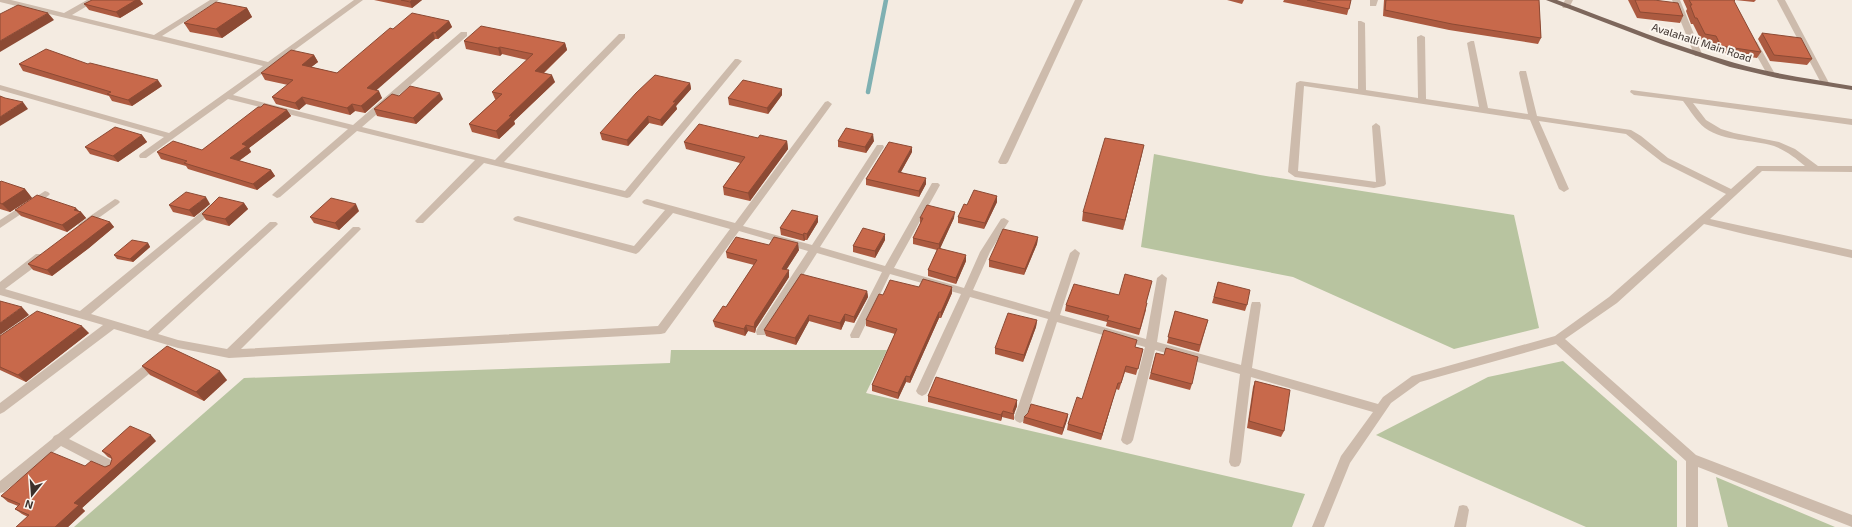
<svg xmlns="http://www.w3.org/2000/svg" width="1852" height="527" font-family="'Exo 2',sans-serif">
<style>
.green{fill:#b8c4a0}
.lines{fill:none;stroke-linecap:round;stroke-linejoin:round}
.stream{stroke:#7fb0b2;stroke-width:4.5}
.minor{fill:#cdbbac;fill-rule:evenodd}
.major{fill:#7d675c;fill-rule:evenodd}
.wall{fill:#ac5a40}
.shaded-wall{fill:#8c4a34}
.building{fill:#c8694b;stroke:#8c4a34}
.labels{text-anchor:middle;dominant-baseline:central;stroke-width:4;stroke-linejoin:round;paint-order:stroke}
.far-street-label{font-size:11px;fill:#3b302b;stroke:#fbf5ee}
</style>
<rect width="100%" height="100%" fill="#f4ebe1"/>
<g class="green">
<polygon points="1154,154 1260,175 1514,215 1539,328 1454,349 1293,277 1141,247"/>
<polygon points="671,350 887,350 866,393 1305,494 1292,527 74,527 244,378 670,363"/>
<polygon points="1563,361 1677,461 1677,527 1586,527 1376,435 1488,377"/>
<polygon points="1716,477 1835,527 1728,527"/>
</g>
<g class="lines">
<polyline class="stream" points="868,92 886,0"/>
<g class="minor">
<polygon points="0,0 11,0 64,13 87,0 97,0 72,15 154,35 210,0 219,0 162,36 268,62 354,0 363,0 233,95 353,125 461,32 467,32 467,36 362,127 495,160 619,34 625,34 625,38 504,162 625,191 735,59 738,59 742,61 630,197 627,198 484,163 423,223 417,223 415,221 417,219 475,160 357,131 280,197 277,198 272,195 274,193 348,129 228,99 146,158 140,158 139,156 140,154 164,137 0,90 0,85 169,133 263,66 0,2"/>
<polygon points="1075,0 1083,0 1008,162 1006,164 1000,164 998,162"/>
<polygon points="1370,0 1378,0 1376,6 1370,6"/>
<polygon points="1565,0 1573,0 1569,8 1563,8 1562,6"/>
<polygon points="1672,0 1680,0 1702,54 1701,56 1695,56 1694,54"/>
<polygon points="1777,0 1785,0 1829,83 1828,85 1825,85 1821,83"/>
<path d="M1358 21H1361L1365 23 1366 90 1418 98 1417 37 1421 35 1425 37 1426 99 1479 107 1467 43 1471 41H1474L1488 108 1528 114 1519 73 1520 71H1526L1537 116 1631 130 1641 136 1668 158 1731 189 1757 166H1805C1796 158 1785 150 1774 146 1751 139 1725 142 1705 128 1696 121 1690 110 1683 101L1634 95 1630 92 1631 90 1852 119V125L1693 103 1706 120 1721 129 1734 133 1779 142 1795 149 1818 166H1852V172L1762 171 1710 219 1852 250V258L1744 234 1704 224 1617 303 1565 339 1696 455 1852 515V527L1698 467V527H1686V461L1556 344 1420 382 1391 403 1350 463 1324 527H1312L1341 456 1373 412 1251 377 1241 462 1239 466 1235 467 1231 466 1229 462 1240 374 1155 350 1133 440 1131 443 1127 445 1123 443 1121 440 1145 347 1057 322 1026 418 1024 421 1020 423 1016 421 1014 418 1048 319 970 297 928 391 926 394 922 396 918 394 916 391 961 294 890 274 859 338H851L850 335 882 272 817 253 765 335H757L756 332 757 329 808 251 739 231 665 333 661 334 229 358 178 348 114 329 4 412 0 414V403L103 325 0 295V282L36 254H44L45 257 44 260 5 289 80 311 210 205 213 204 218 207 216 209 91 314 148 331 270 222H276L278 224 276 226 158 334 178 340 227 349 353 227H359L361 229 241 349 658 326 730 229 673 213 639 252 636 254 515 221 513 219 515 217 518 216 634 246 665 210 644 204 642 202 644 200 647 199 735 223 825 102 828 101 832 104 743 226 812 245 877 145H883L884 147 820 247 885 266 932 183H938L940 185 894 268 964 288 980 252 1001 219 1004 218 1009 221 990 252 973 290 1050 312 1070 253 1075 249 1080 253 1060 315 1146 339 1157 278 1162 274 1167 278 1157 342 1241 365 1251 305 1252 302H1260L1261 305 1252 368 1378 404 1383 397 1412 376 1555 336 1609 297 1726 194 1662 162 1626 134 1539 121 1569 189 1564 192 1559 189 1530 120 1304 86 1298 171 1376 182 1372 126 1376 123 1380 126 1386 184 1384 186 1374 188 1295 177 1288 172 1296 83 1300 81 1358 89Z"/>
<polygon points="1750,40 1753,40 1757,42 1775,74 1774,76 1768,76 1767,74 1749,42"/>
<polygon points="45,191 48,192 50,194 48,196 0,228 0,220"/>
<polygon points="115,199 118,200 120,202 118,204 86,227 80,227 78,225 80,223"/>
<polygon points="156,358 160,359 161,362 160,365 69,439 115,462 117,466 115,470 111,471 107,470 61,446 4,492 0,493 0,481 52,439 54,436 58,434 152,359"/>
<polygon points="1463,505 1467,506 1469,510 1466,527 1454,527 1459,506"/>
</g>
<path class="major" d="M1546 0H1557C1616 22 1675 46 1735 63 1773 74 1813 79 1852 86V90L1777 78 1730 67 1661 44Z"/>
</g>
<g class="wall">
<polygon points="92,0 140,0 143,4 120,18 89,10 84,4"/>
<polygon points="374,0 422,0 412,8"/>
<polygon points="1227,0 1244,0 1242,4"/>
<polygon points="1284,0 1351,0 1347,15 1283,2"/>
<polygon points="1384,0 1539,0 1541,38 1538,44 1449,30 1383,16"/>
<polygon points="1628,0 1654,0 1683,16 1680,23 1637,18"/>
<polygon points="1683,0 1756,0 1754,2 1735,0 1734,2 1761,52 1757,58 1717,52 1712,42 1701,40 1693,24 1691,24 1686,11 1687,9"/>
<polygon points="247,8 252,17 222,38 190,32 184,23"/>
<polygon points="449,21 452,27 438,39 435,39 376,90 382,98 365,113 355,111 350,115 306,104 299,110 276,104 272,97 288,85 265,80 261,73 314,55 318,62 311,67 337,73"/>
<polygon points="1762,33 1812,59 1807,65 1770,61 1758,39"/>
<polygon points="464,41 565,43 567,50 544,73 555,82 514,121 515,124 499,139 472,132 469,124 496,99 495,99 492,92 527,60 502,54 500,56 466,49"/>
<polygon points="19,64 88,64 162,86 132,106 112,101 109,96 23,71"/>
<polygon points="690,83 691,89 676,106 677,109 662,126 649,123 628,146 602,140 600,133"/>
<polygon points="782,95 768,114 729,105 728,98"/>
<polygon points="399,96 443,99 416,124 377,116 374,109"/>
<polygon points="261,107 287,110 291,116 249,148 251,152 239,161 271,170 275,176 257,190 188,169 186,166 161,159 157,152 202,150"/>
<polygon points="142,135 147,142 118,162 90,154 85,147"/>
<polygon points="758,138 787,141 788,149 750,201 724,195 723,187 740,163 686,149 684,142"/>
<polygon points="838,141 874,141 866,153 838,147"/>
<polygon points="912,152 901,172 926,184 919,197 866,185 866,179"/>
<polygon points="1142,154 1123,230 1082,221 1083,212"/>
<polygon points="0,182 25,189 32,198 10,212 0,209"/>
<polygon points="997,196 997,202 984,229 958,223 958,217 967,205"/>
<polygon points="244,203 248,209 229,226 206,220 202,214"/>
<polygon points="210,204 194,217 173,212 169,205"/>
<polygon points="15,210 79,211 81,212 86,218 67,232 21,216"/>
<polygon points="359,211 339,230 314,223 310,217"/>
<polygon points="920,218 954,218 940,248 966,261 956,284 928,276 928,270 937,250 913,244 913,238 920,224"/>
<polygon points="110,222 114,227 89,248 52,276 33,270 28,264"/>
<polygon points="818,222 807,240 805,240 804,241 781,235 780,228"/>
<polygon points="1038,237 1037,244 1024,275 989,267 989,260"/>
<polygon points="885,240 875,258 853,252 853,246"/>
<polygon points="148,243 150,247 133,262 117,259 114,255"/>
<polygon points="769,245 799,250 786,270 789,277 756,328 755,333 748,331 745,336 715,327 713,321 726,307 754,265 727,258 726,252"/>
<polygon points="1152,281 1146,303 1146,310 1139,335 1106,326 1107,322 1065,311 1066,305 1119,295"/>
<polygon points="1218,282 1247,305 1245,311 1212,303"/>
<polygon points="919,287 952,287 952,293 941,318 939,318 910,383 906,382 898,399 872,391 872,385 895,334 866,326 866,320 883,295"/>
<polygon points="867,291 868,297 854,323 845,321 841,330 809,321 796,345 766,336 764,330"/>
<polygon points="1175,311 1208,320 1199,352 1167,343"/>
<polygon points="1037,320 1036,327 1023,362 995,354 995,348"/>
<polygon points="89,333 26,382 0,370 0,336"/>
<polygon points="1135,347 1143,349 1136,375 1125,372 1119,390 1116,389 1101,440 1067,430 1068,424 1082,399"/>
<polygon points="1156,353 1192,384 1190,390 1149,379"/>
<polygon points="142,366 227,380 204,401 150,375"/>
<polygon points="1255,381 1284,431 1281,437 1247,428 1253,387"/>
<polygon points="928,396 1017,400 1017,406 1014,413 1014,420 1002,417 1001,421 928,402"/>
<polygon points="1028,413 1068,414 1067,420 1062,435 1023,423 1024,417"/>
<polygon points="156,441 82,508 85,511 68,527 16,527 28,517 22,514 15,509 18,506 8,502 1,496 85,466 105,467 110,465 112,459 108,457 102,451"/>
</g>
<g class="shaded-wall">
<polygon points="136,0 140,0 143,4 120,18 116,12"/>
<polygon points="412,0 422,0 412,8 410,2"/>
<polygon points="247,8 252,17 222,38 216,29"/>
<polygon points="48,13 54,20 0,52 0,41"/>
<polygon points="449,21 452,27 438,39 435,33"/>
<polygon points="433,32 435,39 371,95 367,88"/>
<polygon points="565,43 567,50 538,78 535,71"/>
<polygon points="500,47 502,54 500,56 498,48"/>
<polygon points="314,55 318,62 305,72 302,65"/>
<polygon points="552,75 555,82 514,121 515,124 499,139 496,131 509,116"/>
<polygon points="158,80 162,86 132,106 128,100"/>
<polygon points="690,83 691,89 676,106 677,109 662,126 660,120 673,102"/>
<polygon points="782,89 782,95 768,114 767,108"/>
<polygon points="379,91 382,98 365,113 361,106"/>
<polygon points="440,93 443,99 416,124 413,118"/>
<polygon points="302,97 306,104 299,110 295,103"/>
<polygon points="23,102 28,109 0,126 0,117"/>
<polygon points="352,104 355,111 350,115 347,108"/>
<polygon points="287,110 291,116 249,148 251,152 234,164 230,158 242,144"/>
<polygon points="648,116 649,123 628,146 627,140"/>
<polygon points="873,134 874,141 866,153 865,147"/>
<polygon points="142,135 147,142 118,162 113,156"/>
<polygon points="787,141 788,149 750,201 748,193"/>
<polygon points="1144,145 1142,154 1123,230 1125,220"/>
<polygon points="912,147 912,152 898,177 898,172"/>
<polygon points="271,170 275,176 257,190 253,184"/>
<polygon points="926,178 926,184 919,197 919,191"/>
<polygon points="25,189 32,198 10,212 2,204"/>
<polygon points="997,196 997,202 984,229 985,223"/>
<polygon points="206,197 210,204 194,217 189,210"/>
<polygon points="244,203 248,209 229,226 225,219"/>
<polygon points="356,204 359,211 339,230 335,223"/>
<polygon points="76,208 80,212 81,212 86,218 67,232 62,225 74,210"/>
<polygon points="955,212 954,218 939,251 939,244"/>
<polygon points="818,216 818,222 807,240 807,234"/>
<polygon points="110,222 114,227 89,248 52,276 47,270"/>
<polygon points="804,233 805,240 804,241 803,235"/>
<polygon points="885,234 885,240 875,258 875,251"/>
<polygon points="1038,237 1037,244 1024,275 1025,269"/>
<polygon points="148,243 150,247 133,262 130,259"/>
<polygon points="798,243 799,250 783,275 782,269"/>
<polygon points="966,255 966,261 956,284 956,278"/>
<polygon points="789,270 789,277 756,328 755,333 754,327 755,322"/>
<polygon points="952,287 952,293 941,318 941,312"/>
<polygon points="867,291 868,297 854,323 854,317"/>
<polygon points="22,307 29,315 0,335 0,323"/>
<polygon points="939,312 939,318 910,383 910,377"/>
<polygon points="845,314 845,321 841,330 840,323"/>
<polygon points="809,315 809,321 796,345 795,338"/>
<polygon points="1037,320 1036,327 1023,362 1024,355"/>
<polygon points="746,325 748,331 745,336 744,329"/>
<polygon points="82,326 89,333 26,382 18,375"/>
<polygon points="220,371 227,380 204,401 196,392"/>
<polygon points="906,376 906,382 898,399 898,393"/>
<polygon points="1118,383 1116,389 1101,440 1102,434"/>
<polygon points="1017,400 1017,406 1014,414 1013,411"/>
<polygon points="1003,411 1002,417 1001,421 1001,415"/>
<polygon points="1068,414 1067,420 1062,435 1063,428"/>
<polygon points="151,435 156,441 82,508 85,511 68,527 55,527 74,503"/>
</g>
<g class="building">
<polygon points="92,0 136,0 116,12 84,4"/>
<polygon points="401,0 412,0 410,2"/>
<polygon points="1307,0 1351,0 1349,9"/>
<polygon points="1386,0 1539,0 1541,38 1452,24 1385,10"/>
<polygon points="1635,0 1654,0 1678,3 1683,16 1640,12"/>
<polygon points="1689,0 1735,0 1734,1 1761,52 1721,46 1716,36 1705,34 1697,18 1695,18 1690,5 1692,5"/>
<polygon points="216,2 247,8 216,29 184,23"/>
<polygon points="18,5 48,13 0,41 0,14"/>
<polygon points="412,13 449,21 435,33 433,32 367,88 379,91 361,106 352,104 347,108 302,97 295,103 272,97 293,80 261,73 291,50 314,55 302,65 337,73 390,28 393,29"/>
<polygon points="481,26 565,43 535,71 552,75 509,116 512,116 496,131 469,124 502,94 492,92 533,54 500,47 498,48 464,41"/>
<polygon points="1762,33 1801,38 1812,59 1774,55"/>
<polygon points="46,49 88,64 90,63 158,80 128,100 107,94 111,92 19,64"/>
<polygon points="655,75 690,83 673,102 676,102 660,120 648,116 627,140 600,133 636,93"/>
<polygon points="743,80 782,89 767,108 728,98"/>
<polygon points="410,86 440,93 413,118 374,109 392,94 399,96"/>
<polygon points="0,96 5,98 23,102 0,117"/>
<polygon points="264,104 287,110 242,144 247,146 230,158 271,170 253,184 184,163 187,161 157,152 173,141 202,150 258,107 261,107"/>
<polygon points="699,124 758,138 760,135 787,141 748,193 723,187 745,157 684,142"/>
<polygon points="115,127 142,135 113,156 85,147"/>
<polygon points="846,128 873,134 865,147 838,141"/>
<polygon points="1105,138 1144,145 1125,220 1083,212"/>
<polygon points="889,142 912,147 898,172 926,178 919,191 866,179"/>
<polygon points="1,181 25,189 2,204 0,203 0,182"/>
<polygon points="974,190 997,196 985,223 958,217 964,204 967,205"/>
<polygon points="186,192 206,197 189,210 169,205"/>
<polygon points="37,195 76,208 74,210 81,212 62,225 15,210"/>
<polygon points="219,197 244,203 225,219 202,214"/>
<polygon points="331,198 356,204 335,223 310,217"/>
<polygon points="927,205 955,212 939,244 913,238 923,218 920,218"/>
<polygon points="792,210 818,216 807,234 804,233 803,235 780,228"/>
<polygon points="92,216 110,222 84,242 47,270 28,264"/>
<polygon points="863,228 885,234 875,251 853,246"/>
<polygon points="1003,229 1038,237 1025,269 989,260"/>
<polygon points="736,237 769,245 774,237 798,243 782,269 789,270 755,322 754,327 746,325 744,329 713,321 723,306 726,307 757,260 726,252"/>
<polygon points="132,240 148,243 130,259 114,255"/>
<polygon points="938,248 966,255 956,278 928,270"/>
<polygon points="801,274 867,291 854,317 845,314 840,323 809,315 795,338 764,330"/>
<polygon points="1125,274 1152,281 1146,303 1147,303 1140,329 1107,320 1109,316 1066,305 1074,284 1119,295"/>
<polygon points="923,279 952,287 941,312 939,312 910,377 906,376 898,393 872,385 897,329 866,320 879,294 883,295 890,280 919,287"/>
<polygon points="1218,282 1250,290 1247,305 1214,297"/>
<polygon points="0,301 22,307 0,323"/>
<polygon points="37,311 82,326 18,375 0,367 0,336"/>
<polygon points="1175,311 1208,320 1200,345 1168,337"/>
<polygon points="1008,313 1037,320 1024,355 995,348"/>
<polygon points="1104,330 1137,340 1135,347 1143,349 1138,369 1126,366 1121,383 1118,383 1102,434 1068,424 1077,397 1082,399"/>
<polygon points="167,346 220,371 196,392 142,366"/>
<polygon points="1166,348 1198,357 1192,384 1151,373 1156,353 1164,355"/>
<polygon points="936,377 1017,400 1013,411 1014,414 1003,411 1001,415 928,396"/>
<polygon points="1255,381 1290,390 1284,431 1249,421"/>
<polygon points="1031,404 1068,414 1063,428 1024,417 1028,413"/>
<polygon points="130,426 151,435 74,503 79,505 55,527 16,527 29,515 15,509 20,504 1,496 51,452 85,466 91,461 105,467 110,465 112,459 110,455 102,451"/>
</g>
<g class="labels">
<g class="far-street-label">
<text transform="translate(1702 42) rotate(18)">Avalahalli Main Road</text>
</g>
</g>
<g transform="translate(32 495) rotate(197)" stroke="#fbf5ee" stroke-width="3" paint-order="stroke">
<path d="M0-3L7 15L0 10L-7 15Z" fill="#3b302b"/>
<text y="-6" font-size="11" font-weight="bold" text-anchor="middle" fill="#3b302b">N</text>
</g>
</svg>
